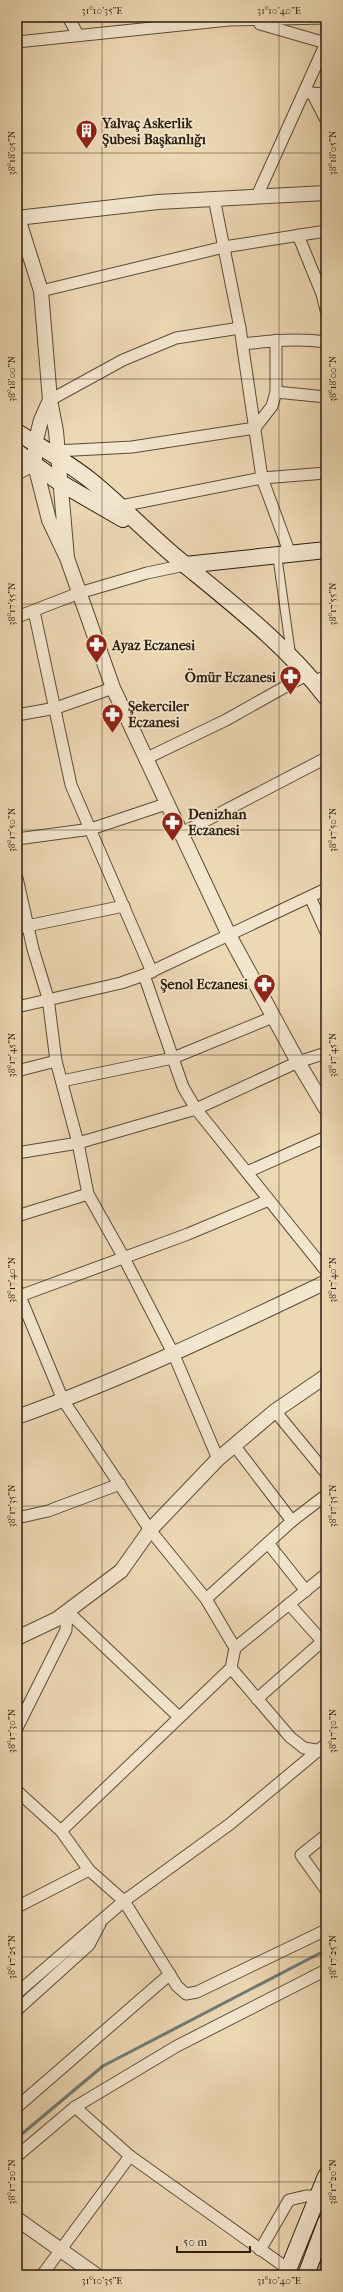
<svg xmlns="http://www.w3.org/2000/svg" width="343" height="2292" font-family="'IM FELL French Canon',serif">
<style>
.green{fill:#b6bf8f;stroke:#716e4e}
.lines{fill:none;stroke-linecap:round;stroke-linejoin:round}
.stream{stroke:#707a73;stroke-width:3}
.pedestrian-casing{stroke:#5c4c37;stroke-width:10}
.minor-casing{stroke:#5c4c37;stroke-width:13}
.tertiary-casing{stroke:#5c4c37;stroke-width:16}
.secondary-casing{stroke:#2c1d0d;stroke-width:18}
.pedestrian{stroke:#f3e6ce;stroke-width:8}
.minor{stroke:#f3e6ce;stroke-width:11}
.tertiary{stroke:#f3e6ce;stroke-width:14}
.secondary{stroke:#f3e6ce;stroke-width:16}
.ticks{fill:none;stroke:#2c1d0d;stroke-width:1;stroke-opacity:0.45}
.labels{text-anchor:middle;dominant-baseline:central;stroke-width:3.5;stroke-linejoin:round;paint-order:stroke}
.poi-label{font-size:14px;font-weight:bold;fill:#2c1d0d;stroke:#f3e6ce;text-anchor:start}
.neatline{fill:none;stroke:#2c1d0d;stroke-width:1.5}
.ticks-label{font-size:10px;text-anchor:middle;fill:#2c1d0d}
</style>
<rect width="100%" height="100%" fill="#edd8b4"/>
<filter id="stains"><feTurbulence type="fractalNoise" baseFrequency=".005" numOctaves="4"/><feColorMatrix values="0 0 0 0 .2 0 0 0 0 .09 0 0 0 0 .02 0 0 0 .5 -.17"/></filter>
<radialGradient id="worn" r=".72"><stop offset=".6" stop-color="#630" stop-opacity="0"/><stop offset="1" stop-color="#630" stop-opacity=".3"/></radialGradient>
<polygon class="green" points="326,2243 326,2275 314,2275"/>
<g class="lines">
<polyline class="stream" points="17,2138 103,2066 326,1950"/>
<defs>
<polyline id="pedestrian" points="277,555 291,654"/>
<g id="minor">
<polyline points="68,17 78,35"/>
<polyline points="260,24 326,43"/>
<polyline points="17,42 229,20 326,18"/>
<polyline points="308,93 326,94"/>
<polyline points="312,93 326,120"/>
<polyline points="257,196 326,43"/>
<polyline points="214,198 240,328 262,478 290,554"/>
<polyline points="298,235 322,294 326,310"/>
<polyline points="41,291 224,247 326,231"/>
<path d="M243 344C271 341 298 338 326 342"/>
<polyline points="276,392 326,397"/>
<polyline points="50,400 123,360 176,338 240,328"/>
<polyline points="56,451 132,447 255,428 272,406 276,392 276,340"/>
<polyline points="17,474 35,465"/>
<polyline points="116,507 262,478 326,473"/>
<polyline points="34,611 71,785 152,972"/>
<polyline points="17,617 79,593 147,573 185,565"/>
<polyline points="314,682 326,676"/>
<polyline points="17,715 56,708 113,688"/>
<polyline points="145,759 226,720 308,674"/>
<polyline points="180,834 326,758"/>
<polyline points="17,839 91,829 166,804"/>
<polyline points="17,878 33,949 48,998 56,1061 78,1143 88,1194 124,1258 174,1355 218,1459"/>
<polyline points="310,897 326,932"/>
<polyline points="17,928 124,906"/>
<polyline points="144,975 183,1087 196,1109 326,1271"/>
<polyline points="17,1007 121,983 144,975 326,889"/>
<polyline points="17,1071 56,1061"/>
<polyline points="62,1081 173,1058 273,1017"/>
<polyline points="17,1153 78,1143 196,1109 298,1062 326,1053"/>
<polyline points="247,1172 326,1137"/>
<polyline points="17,1216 88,1194"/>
<polyline points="17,1289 63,1400 150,1530 206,1599 235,1648"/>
<polyline points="17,1297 188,1234 269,1200"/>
<polyline points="275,1411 326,1473"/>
<polyline points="234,1445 292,1521"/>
<polyline points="17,1518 48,1511 120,1484"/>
<polyline points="268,1543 306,1591"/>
<polyline points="206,1599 292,1521 326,1495"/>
<polyline points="289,1604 323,1642"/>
<polyline points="67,1611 179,1717"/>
<polyline points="231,1668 290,1737 304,1748 322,1751"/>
<polyline points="257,1699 326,1638"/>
<polyline points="17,1728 66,1630 67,1611"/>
<polyline points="17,1791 61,1831 89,1870 124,1901 177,1986 186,1994 197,1992 326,1930"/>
<polyline points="61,1831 231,1668 235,1648 326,1574"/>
<polyline points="326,1835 301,1855 326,1890"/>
<polyline points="17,1907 89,1870"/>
<polyline points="17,1993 124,1901 230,1824 326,1744"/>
<polyline points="17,2010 89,1945 100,1924"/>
<polyline points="17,2107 170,1974"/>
<polyline points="75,2107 130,2156 288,2269"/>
<polyline points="17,2156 75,2107 177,2046 326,1970"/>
<polyline points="260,2250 289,2200 306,2196 318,2196"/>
<polyline points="42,2275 130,2156"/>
</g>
<g id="tertiary">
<polyline points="17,215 41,291 50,400"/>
<polyline points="17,218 158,202 326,193"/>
<polyline points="67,558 56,431 50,400 41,420 35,444 35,465 49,520 67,558 113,688 229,935 298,1062 326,1109"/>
<path d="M17 1417C123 1379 224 1331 326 1282"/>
<polyline points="17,1638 57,1619 121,1571 150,1530 218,1459 275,1411 326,1376"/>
<polyline points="17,2219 96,2275"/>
</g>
<g id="secondary">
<path d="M17 432C42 448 67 462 90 480 121 505 148 534 178 559 230 602 284 643 326 697"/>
<polyline points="17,452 59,482 123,519"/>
<polyline points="185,565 326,550"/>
<polyline points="286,2275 326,2176"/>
<polyline points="306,2275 326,2222"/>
</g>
</defs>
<use href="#pedestrian" class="pedestrian-casing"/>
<use href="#minor" class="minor-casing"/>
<use href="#tertiary" class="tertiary-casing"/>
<use href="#secondary" class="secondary-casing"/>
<use href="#pedestrian" class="pedestrian"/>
<use href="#minor" class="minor"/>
<use href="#tertiary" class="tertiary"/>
<use href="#secondary" class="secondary"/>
</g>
<path class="ticks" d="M102 17V2275M279 17V2275M17 153H326M17 379H326M17 604H326M17 830H326M17 1055H326M17 1280H326M17 1506H326M17 1731H326M17 1957H326M17 2182H326"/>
<defs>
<symbol id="building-pin" viewBox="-11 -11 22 30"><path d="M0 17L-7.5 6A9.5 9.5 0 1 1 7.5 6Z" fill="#8f2418" stroke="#f3e6ce"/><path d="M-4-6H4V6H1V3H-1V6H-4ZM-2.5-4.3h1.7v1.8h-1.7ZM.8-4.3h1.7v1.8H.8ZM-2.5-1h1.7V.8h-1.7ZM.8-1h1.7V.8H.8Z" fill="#fff"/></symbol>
<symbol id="pharmacy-pin" viewBox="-11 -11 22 30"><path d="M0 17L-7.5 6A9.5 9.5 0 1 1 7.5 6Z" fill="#8f2418" stroke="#f3e6ce"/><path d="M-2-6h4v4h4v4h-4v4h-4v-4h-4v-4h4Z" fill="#fff"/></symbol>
</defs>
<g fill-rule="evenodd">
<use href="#building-pin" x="74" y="118" width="25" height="34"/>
<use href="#pharmacy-pin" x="84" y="632" width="25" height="34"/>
<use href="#pharmacy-pin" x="278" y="664" width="25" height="34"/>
<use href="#pharmacy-pin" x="100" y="702" width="25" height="34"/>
<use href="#pharmacy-pin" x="160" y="810" width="25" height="34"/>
<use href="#pharmacy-pin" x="252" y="972" width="25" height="34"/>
</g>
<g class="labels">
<g class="poi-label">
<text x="102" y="123">Yalvaç Askerlik<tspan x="102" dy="16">Şubesi Başkanlığı</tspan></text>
<text x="112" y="645">Ayaz Eczanesi</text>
<text x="276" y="677" text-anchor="end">Ömür Eczanesi</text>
<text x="128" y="706">Şekerciler<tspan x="128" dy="16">Eczanesi</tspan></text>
<text x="188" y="814">Denizhan<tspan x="188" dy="16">Eczanesi</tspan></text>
<text x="248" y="984" text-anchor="end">Şenol Eczanesi</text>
</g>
</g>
<rect width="343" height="2292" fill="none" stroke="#edd8b4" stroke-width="44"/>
<path d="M177 2246v6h73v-6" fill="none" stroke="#2c1d0d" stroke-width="2"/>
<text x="183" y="2246" font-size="12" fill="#2c1d0d" stroke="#f3e6ce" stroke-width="3" paint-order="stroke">50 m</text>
<rect x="22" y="22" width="299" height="2248" class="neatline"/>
<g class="ticks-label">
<text x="102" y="14">31°10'35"E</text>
<text x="279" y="14">31°10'40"E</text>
<text transform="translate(11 153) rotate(-90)" y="4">38°18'05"N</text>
<text transform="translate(332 153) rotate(-90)" y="4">38°18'05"N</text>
<text transform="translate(11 379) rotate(-90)" y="4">38°18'00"N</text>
<text transform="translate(332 379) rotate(-90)" y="4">38°18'00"N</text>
<text transform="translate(11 604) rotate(-90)" y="4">38°17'55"N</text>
<text transform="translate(332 604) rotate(-90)" y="4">38°17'55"N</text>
<text transform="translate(11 830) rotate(-90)" y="4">38°17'50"N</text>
<text transform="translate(332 830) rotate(-90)" y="4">38°17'50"N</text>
<text transform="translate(11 1055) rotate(-90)" y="4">38°17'45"N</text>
<text transform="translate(332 1055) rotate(-90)" y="4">38°17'45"N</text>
<text transform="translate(11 1280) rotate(-90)" y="4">38°17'40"N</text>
<text transform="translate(332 1280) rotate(-90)" y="4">38°17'40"N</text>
<text transform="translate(11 1506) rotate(-90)" y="4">38°17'35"N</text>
<text transform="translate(332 1506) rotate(-90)" y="4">38°17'35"N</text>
<text transform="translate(11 1731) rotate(-90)" y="4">38°17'30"N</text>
<text transform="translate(332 1731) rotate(-90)" y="4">38°17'30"N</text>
<text transform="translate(11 1957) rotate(-90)" y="4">38°17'25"N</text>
<text transform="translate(332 1957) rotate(-90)" y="4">38°17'25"N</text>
<text transform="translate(11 2182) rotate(-90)" y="4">38°17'20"N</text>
<text transform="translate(332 2182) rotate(-90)" y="4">38°17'20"N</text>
<text x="102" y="2284">31°10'35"E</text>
<text x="279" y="2284">31°10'40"E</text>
</g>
<rect width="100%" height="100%" filter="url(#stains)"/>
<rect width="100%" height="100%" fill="url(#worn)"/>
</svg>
